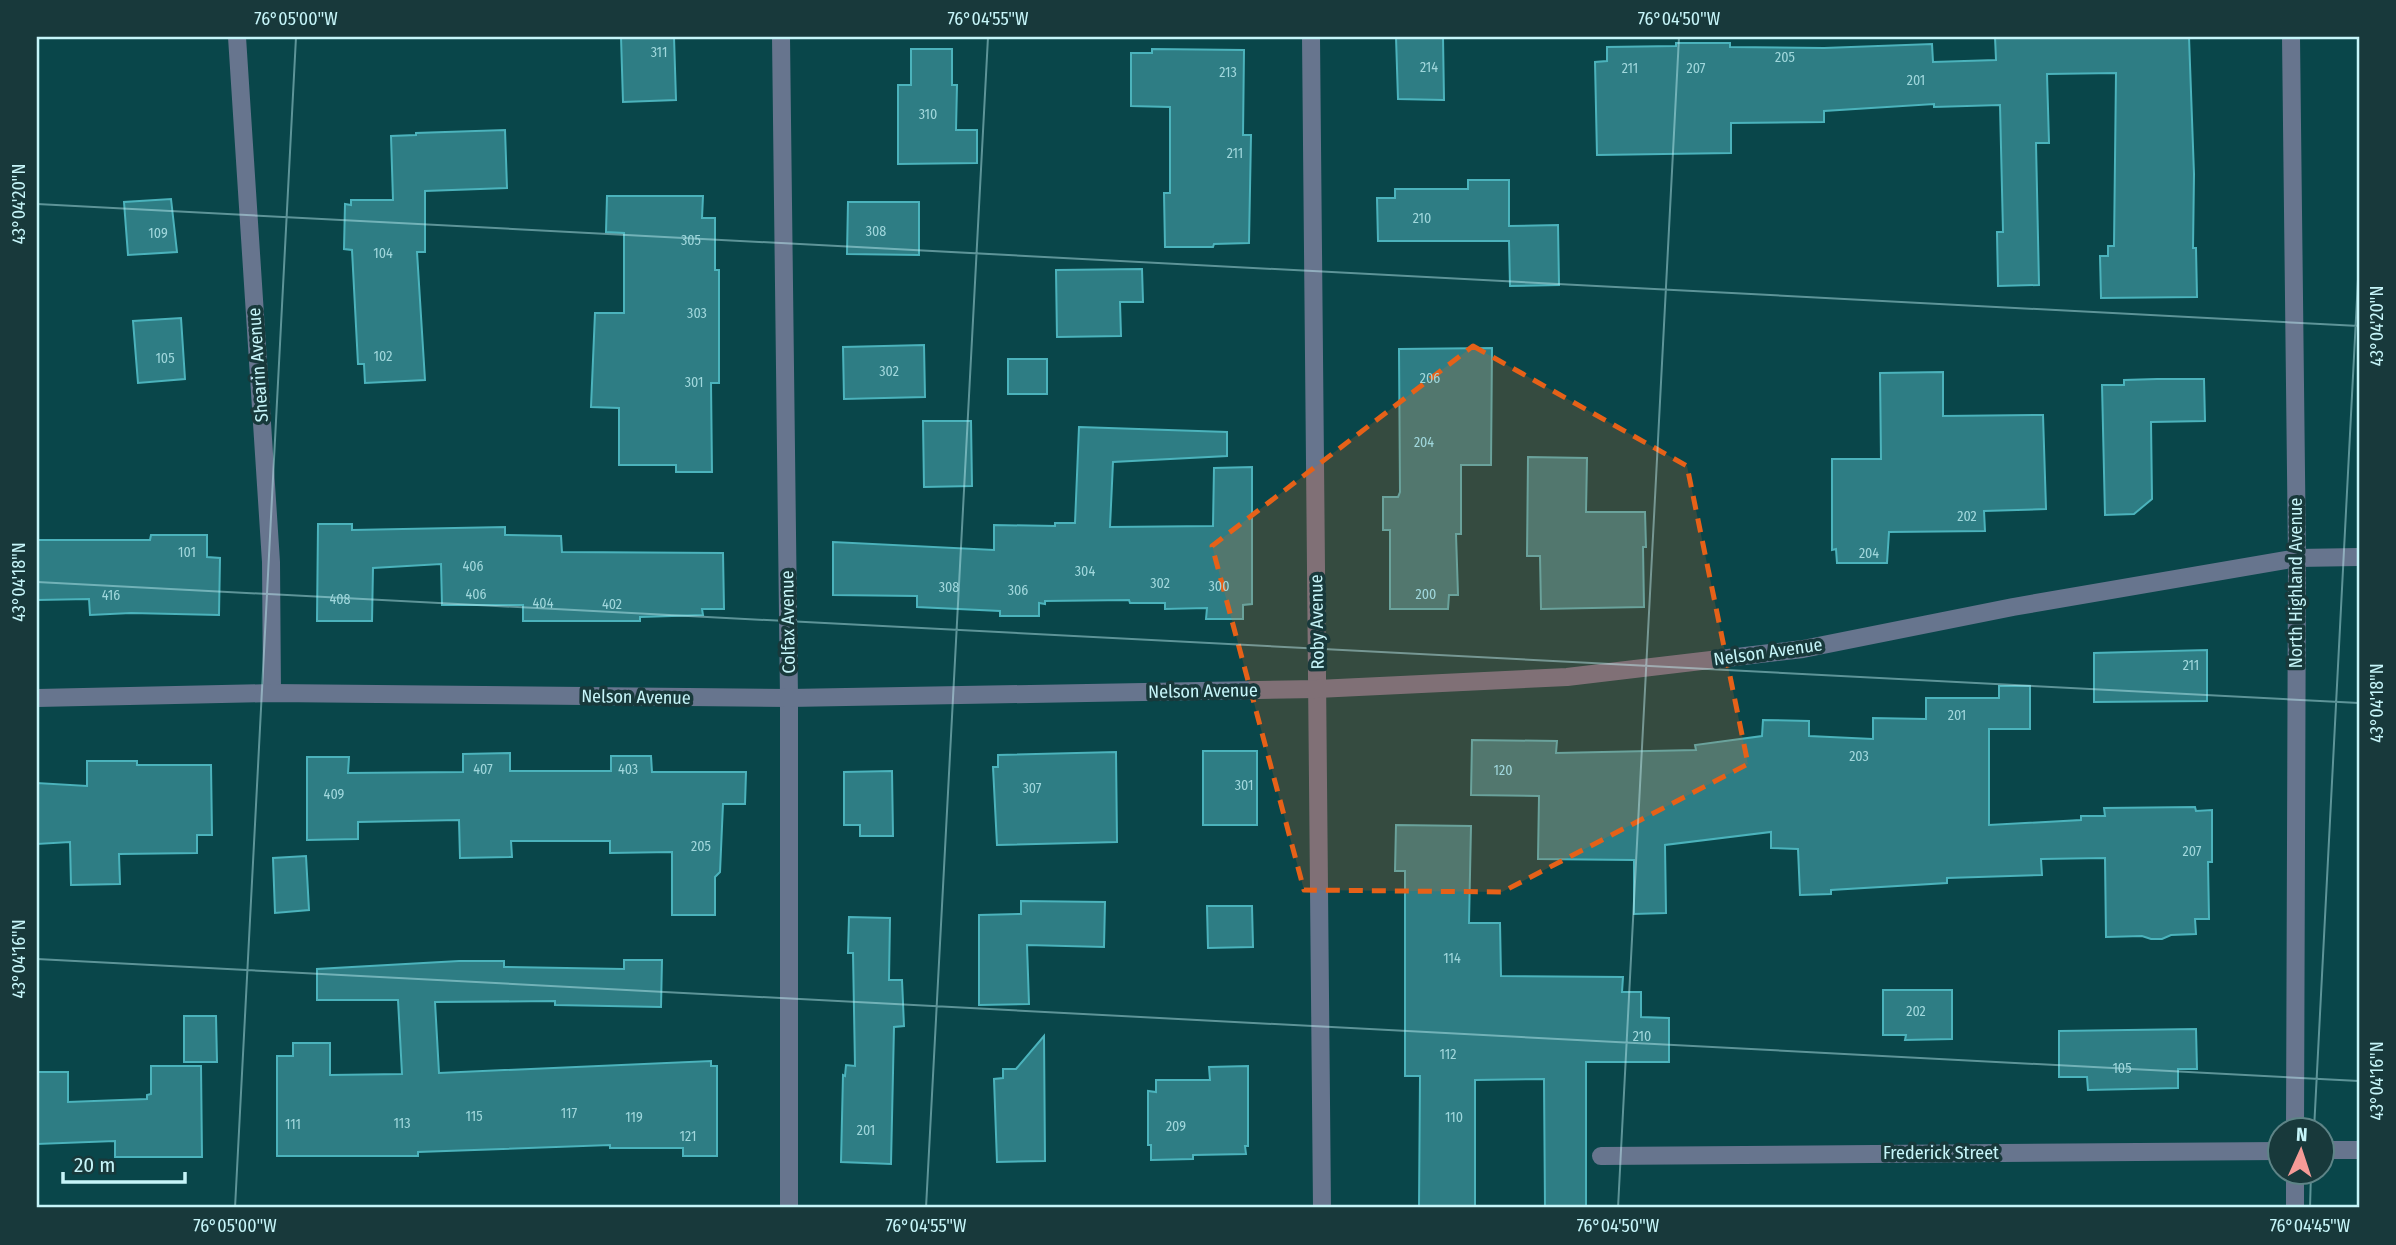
<svg xmlns="http://www.w3.org/2000/svg" width="2396" height="1245" font-family="'Fira Sans Condensed',sans-serif">
<style>
.building{fill:#2e7d84;stroke:#4bb3bc;stroke-width:2}
.lines{fill:none;stroke-linecap:round;stroke-linejoin:round}
.minor{stroke:#67758e;stroke-width:18}
.marked{fill:#e66118;fill-opacity:0.2;stroke:#e66118;stroke-width:5;stroke-dasharray:14 9;stroke-linejoin:round}
.ticks{fill:none;stroke:#c6f5f9;stroke-width:2;stroke-opacity:0.45}
.labels{text-anchor:middle;dominant-baseline:central;stroke-width:7;stroke-linejoin:round;paint-order:stroke}
.number-label{font-size:14px;fill:#a0d7dc}
.street-label{font-size:18px;fill:#c6f5f9;stroke:#18393b}
.neatline{fill:none;stroke:#c6f5f9;stroke-width:2.5}
.ticks-label{font-size:18px;text-anchor:middle;fill:#c6f5f9}
</style>
<rect width="100%" height="100%" fill="#09464a"/>
<g class="building">
<polygon points="621,37 674,37 676,100 623,102"/>
<polygon points="1396,37 1443,37 1444,100 1398,99"/>
<polygon points="1995,37 2189,37 2194,174 2193,248 2196,248 2197,297 2101,298 2100,256 2108,256 2108,246 2114,246 2116,73 2047,74 2049,143 2036,143 2039,285 1998,286 1997,232 2003,232 2000,105 1934,107 1934,104 1824,111 1824,122 1731,123 1731,153 1597,155 1595,62 1607,61 1607,47 1676,46 1676,43 1730,43 1730,47 1824,48 1932,44 1933,62 1996,60"/>
<polygon points="911,49 952,49 952,85 957,85 956,130 977,130 977,163 898,164 898,85 911,85"/>
<polygon points="1152,49 1244,50 1243,135 1251,135 1249,243 1214,244 1213,247 1165,247 1164,193 1170,193 1170,107 1131,106 1131,53 1152,53"/>
<polygon points="505,130 507,188 425,191 425,252 417,252 425,380 365,383 364,364 358,364 352,250 344,249 345,204 351,205 351,200 393,200 391,136 416,135 416,133"/>
<polygon points="1468,180 1509,180 1509,226 1558,225 1559,285 1510,286 1509,241 1378,241 1377,198 1395,198 1395,189 1468,189"/>
<polygon points="607,196 703,196 702,218 715,218 715,270 719,270 719,383 711,383 712,472 676,472 676,465 619,465 619,408 591,407 595,313 624,313 624,233 606,232"/>
<polygon points="171,199 177,252 128,255 124,202"/>
<polygon points="848,202 919,202 919,255 847,254"/>
<polygon points="1142,269 1143,302 1120,302 1121,336 1057,337 1056,270"/>
<polygon points="181,318 185,379 138,383 133,321"/>
<polygon points="924,345 925,397 844,399 843,347"/>
<polygon points="1492,348 1491,465 1461,465 1461,534 1456,534 1458,595 1449,595 1448,609 1390,609 1390,530 1383,530 1383,497 1398,497 1400,492 1399,349"/>
<rect x="1008" y="359" width="39" height="35"/>
<polygon points="1943,372 1943,416 2043,415 2046,509 1984,511 1985,531 1889,532 1887,563 1837,563 1836,549 1832,550 1832,459 1881,459 1880,373"/>
<polygon points="2157,379 2204,379 2205,421 2151,422 2152,499 2134,514 2105,515 2102,385 2124,385 2124,380"/>
<polygon points="923,421 971,421 972,486 924,487"/>
<polygon points="1079,427 1227,432 1227,456 1113,462 1110,527 1213,526 1214,468 1252,467 1252,604 1243,605 1243,619 1206,619 1207,608 1165,609 1165,603 1130,603 1129,600 1045,601 1045,604 1039,603 1039,616 1000,616 1000,611 917,607 917,596 833,595 833,542 994,550 994,525 1055,526 1055,523 1075,523"/>
<polygon points="1528,457 1587,458 1586,512 1645,512 1646,547 1643,547 1644,607 1541,609 1540,556 1527,556"/>
<polygon points="318,524 352,524 352,530 505,527 505,535 561,536 562,552 723,553 724,609 702,609 703,615 640,617 640,621 523,621 523,605 442,605 441,564 373,568 372,621 317,621"/>
<polygon points="151,535 207,535 207,557 220,558 219,615 131,613 90,615 89,599 37,600 37,540 150,540"/>
<polygon points="2207,650 2207,701 2094,702 2094,653"/>
<polygon points="1999,686 2030,686 2030,729 1989,729 1989,825 2081,820 2081,816 2105,816 2104,808 2195,807 2196,811 2212,810 2212,862 2208,862 2209,919 2195,919 2196,934 2171,935 2162,939 2151,939 2142,936 2106,937 2105,858 2041,859 2042,875 1947,878 1947,883 1831,890 1831,894 1800,895 1798,849 1771,848 1771,832 1665,845 1666,913 1634,914 1634,860 1538,859 1539,796 1471,795 1472,740 1557,741 1556,753 1696,750 1695,745 1762,736 1763,720 1809,721 1809,736 1873,739 1873,718 1926,719 1926,698 1999,698"/>
<rect x="1203" y="751" width="54" height="74"/>
<polygon points="1116,752 1117,842 997,845 993,767 998,767 998,755"/>
<polygon points="510,753 510,771 611,771 611,756 651,756 652,772 746,772 745,804 723,804 720,872 715,877 715,915 672,915 672,852 610,853 610,841 511,841 512,857 460,858 459,820 358,822 358,839 307,840 307,757 349,757 348,773 463,772 463,754"/>
<polygon points="87,761 137,761 137,765 211,765 212,835 197,835 197,853 119,854 120,884 71,885 70,842 37,844 37,783 87,786"/>
<polygon points="892,771 893,836 860,836 860,825 844,825 844,772"/>
<polygon points="1396,825 1471,826 1469,923 1500,923 1501,976 1623,977 1622,992 1641,992 1641,1017 1669,1018 1669,1062 1586,1062 1586,1208 1545,1208 1544,1079 1475,1080 1475,1208 1419,1208 1420,1076 1405,1076 1405,871 1395,871"/>
<polygon points="306,856 309,910 275,913 273,858"/>
<polygon points="1021,901 1105,902 1104,947 1027,945 1029,1004 979,1005 979,915 1021,914"/>
<polygon points="1207,906 1252,906 1253,947 1208,948"/>
<polygon points="849,917 890,918 889,980 902,980 904,1026 894,1027 891,1164 841,1162 843,1075 845,1076 846,1065 855,1066 853,953 848,953"/>
<polygon points="624,960 662,960 661,1007 555,1005 555,1001 435,1002 439,1073 711,1061 711,1066 717,1066 717,1156 683,1156 683,1148 610,1148 610,1145 418,1152 418,1156 277,1156 277,1056 293,1056 293,1043 330,1043 330,1075 402,1074 398,1000 317,1000 317,969 459,961 504,961 504,967 624,969"/>
<polygon points="1883,990 1952,990 1952,1039 1905,1040 1906,1035 1883,1035"/>
<polygon points="184,1016 216,1016 217,1062 184,1062"/>
<polygon points="2196,1029 2197,1069 2178,1069 2178,1088 2088,1090 2087,1077 2059,1077 2059,1031"/>
<polygon points="1044,1036 1045,1161 997,1162 994,1079 1003,1078 1003,1069 1016,1069"/>
<polygon points="151,1066 201,1066 202,1157 115,1157 115,1141 37,1144 37,1072 68,1072 68,1102 147,1099 147,1095 151,1094"/>
<polygon points="1248,1066 1248,1146 1245,1146 1246,1154 1193,1155 1193,1159 1151,1160 1151,1145 1148,1145 1148,1091 1156,1092 1156,1080 1210,1080 1209,1067"/>
</g>
<g class="lines">
<g class="minor">
<polyline points="237,37 271,562 272,693"/>
<polyline points="781,37 789,698 789,1208"/>
<polyline points="1311,37 1322,1208"/>
<polyline points="2291,37 2297,558 2295,1130"/>
<polyline points="37,698 272,693 789,698 1317,689 1567,677 1803,649 2013,607 2297,558 2359,557"/>
<polyline points="2322,1150 2359,1150"/>
<polyline points="1601,1156 2280,1151"/>
<polyline points="2295,1172 2295,1208"/>
</g>
</g>
<path class="marked" d="M1473 346 1687 466 1748 764 1502 892 1304 890 1212 546Z"/>
<path class="ticks" d="M37 204 2359 326M37 582 2359 703M37 959 2359 1081M2314 1130 2359 260M235 1208 296 37M926 1208 988 37M1618 1208 1679 37M2310 1208 2311 1172"/>
<g class="labels">
<g class="number-label">
<text x="659" y="52">311</text>
<text x="1785" y="57">205</text>
<text x="1429" y="67">214</text>
<text x="1630" y="68">211</text>
<text x="1696" y="68">207</text>
<text x="1228" y="72">213</text>
<text x="1916" y="80">201</text>
<text x="928" y="114">310</text>
<text x="1235" y="153">211</text>
<text x="1422" y="218">210</text>
<text x="876" y="231">308</text>
<text x="158" y="233">109</text>
<text x="691" y="240">305</text>
<text x="383" y="253">104</text>
<text x="697" y="313">303</text>
<text x="383" y="356">102</text>
<text x="165" y="358">105</text>
<text x="889" y="371">302</text>
<text x="1430" y="378">206</text>
<text x="694" y="382">301</text>
<text x="1424" y="442">204</text>
<text x="1967" y="516">202</text>
<text x="187" y="552">101</text>
<text x="1869" y="553">204</text>
<text x="473" y="566">406</text>
<text x="1085" y="571">304</text>
<text x="1160" y="583">302</text>
<text x="1219" y="586">300</text>
<text x="949" y="587">308</text>
<text x="1018" y="590">306</text>
<text x="476" y="594">406</text>
<text x="1426" y="594">200</text>
<text x="111" y="595">416</text>
<text x="340" y="599">408</text>
<text x="543" y="603">404</text>
<text x="612" y="604">402</text>
<text x="2191" y="665">211</text>
<text x="1957" y="715">201</text>
<text x="1859" y="756">203</text>
<text x="483" y="769">407</text>
<text x="628" y="769">403</text>
<text x="1503" y="770">120</text>
<text x="1244" y="785">301</text>
<text x="1032" y="788">307</text>
<text x="334" y="794">409</text>
<text x="701" y="846">205</text>
<text x="2192" y="851">207</text>
<text x="1452" y="958">114</text>
<text x="1916" y="1011">202</text>
<text x="1642" y="1036">210</text>
<text x="1448" y="1054">112</text>
<text x="2122" y="1068">105</text>
<text x="569" y="1113">117</text>
<text x="474" y="1116">115</text>
<text x="634" y="1117">119</text>
<text x="1454" y="1117">110</text>
<text x="402" y="1123">113</text>
<text x="293" y="1124">111</text>
<text x="1176" y="1126">209</text>
<text x="866" y="1130">201</text>
<text x="688" y="1136">121</text>
</g>
<g class="street-label">
<text transform="translate(258 365) rotate(-94)">Shearin Avenue</text>
<text transform="translate(2296 583) rotate(-90)">North Highland Avenue</text>
<text transform="translate(788 622) rotate(-91)">Colfax Avenue</text>
<text transform="translate(1317 622) rotate(-91)">Roby Avenue</text>
<text transform="translate(1768 652) rotate(-8)">Nelson Avenue</text>
<text transform="translate(1203 691) rotate(-1)">Nelson Avenue</text>
<text transform="translate(636 697) rotate(1)">Nelson Avenue</text>
<text x="1941" y="1153">Frederick Street</text>
</g>
</g>
<rect width="2396" height="1245" fill="none" stroke="#18393b" stroke-width="77"/>
<g transform="translate(2301 1151) rotate(3)"><circle r="33" fill="#18393b" stroke="#5e8487" stroke-width="2"/>
<path d="M0-5L12 26L0 18L-12 26Z" fill="#f59b97"/>
<text y="-10" font-size="19" font-weight="bold" text-anchor="middle" fill="#c6f5f9">N</text>
</g>
<path d="M63 1172v10h122v-10" fill="none" stroke="#c6f5f9" stroke-width="3.5"/>
<text x="74" y="1172" font-size="21" fill="#c6f5f9" stroke="#18393b" stroke-width="5" paint-order="stroke">20 m</text>
<rect x="38" y="38" width="2320" height="1168" class="neatline"/>
<g class="ticks-label">
<text x="296" y="25">76°05'00"W</text>
<text x="988" y="25">76°04'55"W</text>
<text x="1679" y="25">76°04'50"W</text>
<text transform="translate(19 204) rotate(-90)" y="6">43°04'20"N</text>
<text transform="translate(2377 326) rotate(-90)" y="6">43°04'20"N</text>
<text transform="translate(19 582) rotate(-90)" y="6">43°04'18"N</text>
<text transform="translate(2377 703) rotate(-90)" y="6">43°04'18"N</text>
<text transform="translate(19 959) rotate(-90)" y="6">43°04'16"N</text>
<text transform="translate(2377 1081) rotate(-90)" y="6">43°04'16"N</text>
<text x="235" y="1232">76°05'00"W</text>
<text x="926" y="1232">76°04'55"W</text>
<text x="1618" y="1232">76°04'50"W</text>
<text x="2310" y="1232">76°04'45"W</text>
</g>
</svg>
